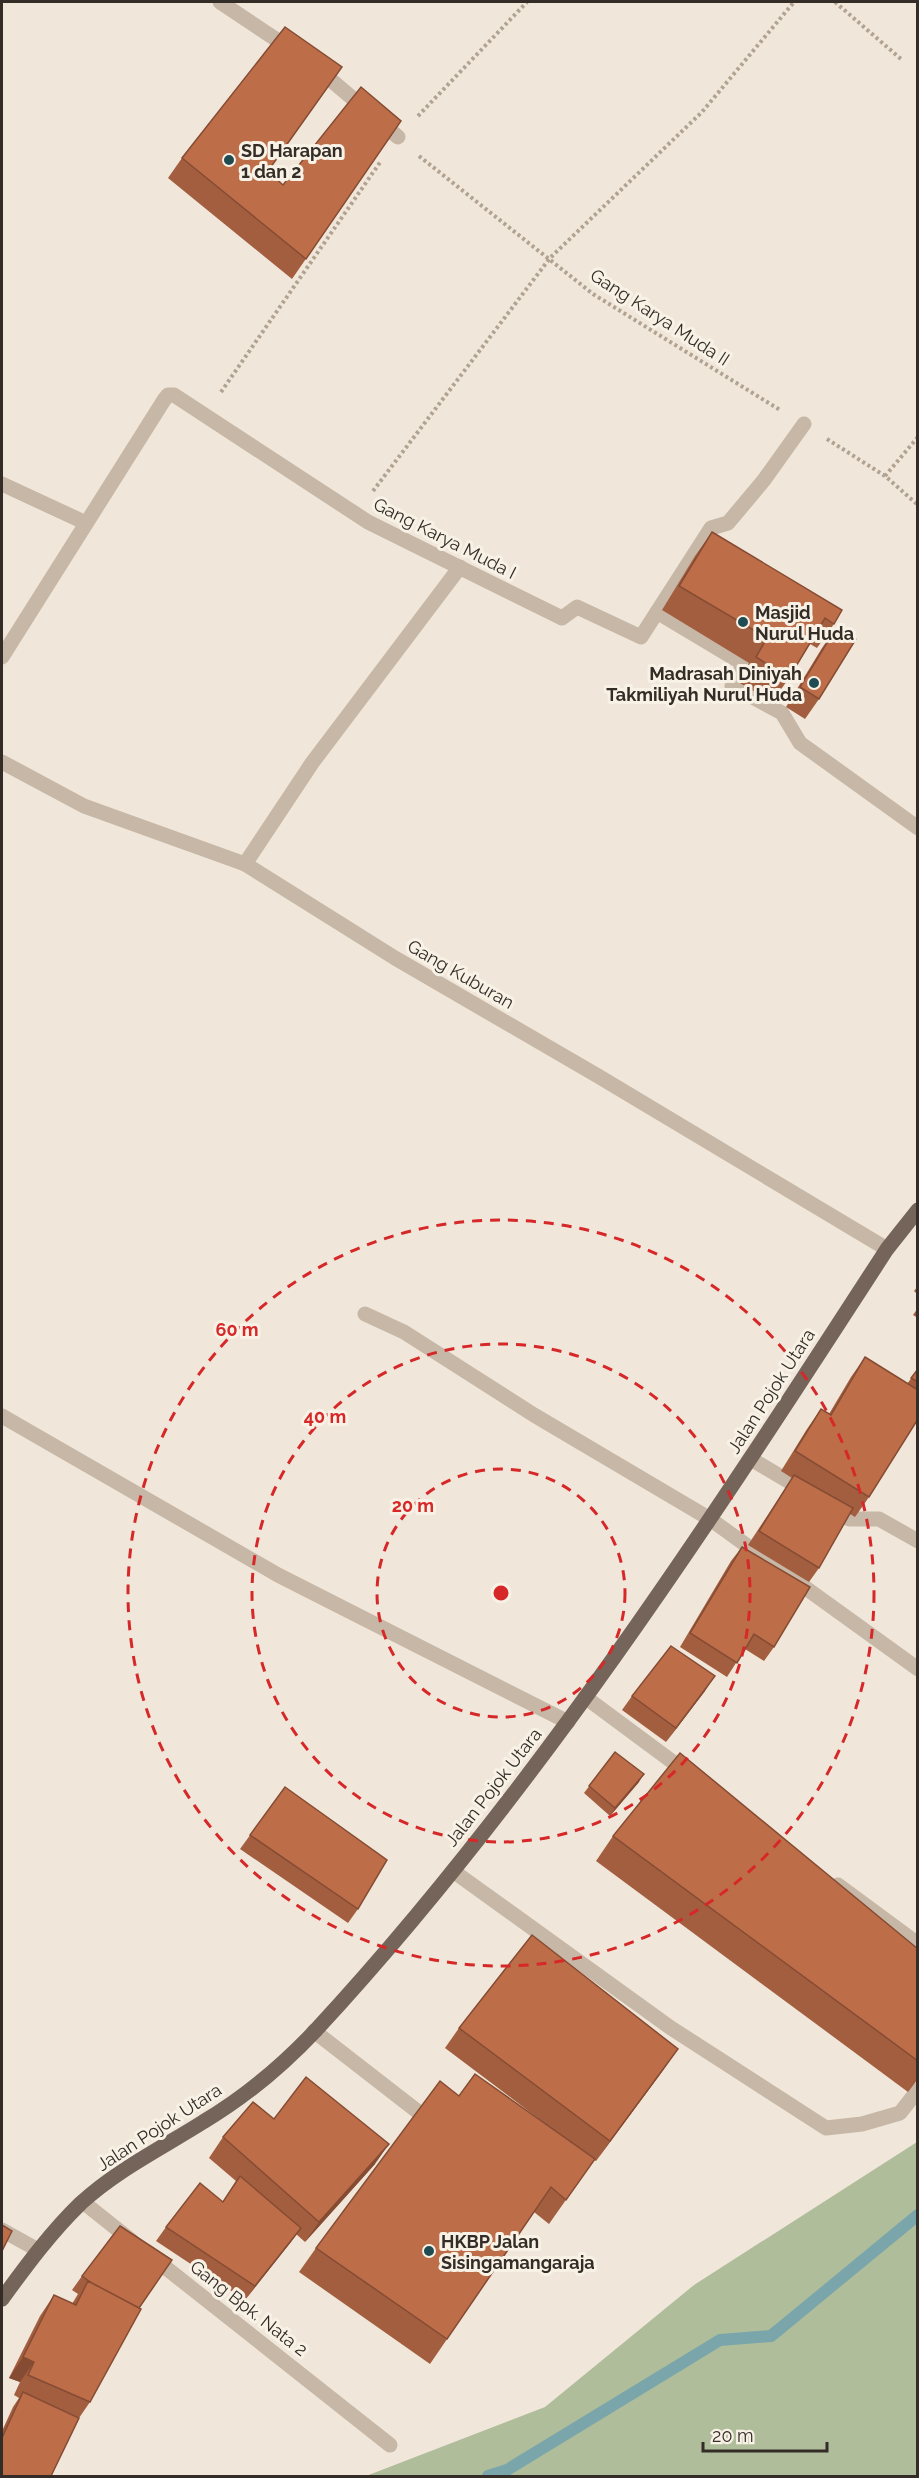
<svg xmlns="http://www.w3.org/2000/svg" width="919" height="2478" font-family="Raleway,sans-serif">
<style>
.grass{fill:#afbd9b}
.lines{fill:none;stroke-linecap:round;stroke-linejoin:round}
.stream{stroke:#7aa6ab;stroke-width:12}
.path{stroke:#b2a291;stroke-width:4;stroke-dasharray:3 3;stroke-linecap:butt}
.minor{stroke:#c7b7a6;stroke-width:15}
.major{stroke:#756459;stroke-width:15}
.wall{fill:#a35e3f}
.shaded-wall{fill:#854c33}
.building{fill:#be6d49;stroke:#854c33;stroke-width:1.5}
.ring{fill:none;stroke:#d62828;stroke-width:3;stroke-dasharray:10 8}
.poi-dot{fill:#1f4b52;stroke:#f8f1e5;stroke-width:2}
.labels{text-anchor:middle;dominant-baseline:central;stroke-width:6;stroke-linejoin:round;paint-order:stroke}
.poi-label{font-size:18px;font-weight:bold;fill:#332c27;stroke:#f8f1e5;text-anchor:start}
.street-label{font-size:18px;fill:#332c27;stroke:#f8f1e5}
.centre{fill:#d62828;stroke:#f8f1e5;stroke-width:3}
.ring-label{font-size:18px;text-anchor:middle;font-weight:bold;fill:#d62828;stroke:#f8f1e5;stroke-width:6;stroke-linejoin:round;paint-order:stroke}
</style>
<rect width="100%" height="100%" fill="#f0e7da"/>
<polygon class="grass" points="917,2142 917,2476 366,2476 545,2407 694,2285"/>
<g class="lines">
<polyline class="stream" points="488,2476 507,2470 720,2340 771,2336 918,2215"/>
<g class="path">
<polyline points="835,2 901,59"/>
<polyline points="418,116 527,2"/>
<polyline points="419,156 593,294 780,410"/>
<polyline points="221,392 381,161"/>
<polyline points="827,439 885,476 918,505"/>
<polyline points="885,476 918,437"/>
<polyline points="373,491 550,258 702,112 794,2"/>
</g>
<g class="minor">
<polyline points="220,2 292,50"/>
<polyline points="318,69 398,137"/>
<polyline points="2,484 86,523"/>
<polyline points="657,612 711,528 728,523 764,480 804,424"/>
<polyline points="2,657 164,400 168,395 174,395 368,522 562,618 577,607 641,637 657,612 744,664 732,686 782,713 800,743 918,828"/>
<polyline points="2,762 84,806 245,864 395,958 598,1076 887,1249"/>
<polyline points="245,864 312,763 460,567"/>
<polyline points="365,1314 404,1332 534,1415 710,1519 918,1669"/>
<polyline points="2,1416 278,1575 568,1722"/>
<polyline points="751,1459 805,1491"/>
<polyline points="830,1507 849,1519 879,1519 918,1541"/>
<polyline points="585,1697 689,1774"/>
<polyline points="453,1871 671,2028 826,2128 862,2124 900,2113 918,2090"/>
<polyline points="838,1885 918,1944"/>
<polyline points="314,2031 417,2111"/>
<polyline points="83,2202 132,2241"/>
<polyline points="2,2230 38,2250"/>
<polyline points="151,2256 390,2445"/>
</g>
<path class="major" d="M2 2299C26 2266 51 2232 81 2203 117 2170 162 2148 203 2122 245 2097 283 2065 316 2030 535 1793 712 1519 887 1249L918 1210"/>
</g>
<g class="wall">
<polygon points="401,121 292,279 168,178 182,158 269,171 283,185"/>
<polygon points="712,532 834,624 817,648 810,644 789,678 772,702 738,682 749,663 662,610 695,556"/>
<polygon points="836,628 819,699 805,719 786,707 822,648"/>
<polygon points="918,1286 918,1295 914,1291"/>
<polygon points="918,1308 918,1318 913,1315"/>
<polygon points="865,1357 907,1384 918,1369 918,1419 869,1497 855,1517 850,1514 819,1568 809,1582 748,1545 792,1478 781,1471 807,1429 821,1409 829,1414 851,1377"/>
<polygon points="742,1547 774,1647 764,1661 745,1649 727,1677 680,1647 731,1561"/>
<polygon points="705,1691 666,1742 622,1710 632,1696"/>
<polygon points="615,1752 639,1782 610,1816 584,1793"/>
<polygon points="285,1787 358,1909 348,1923 240,1849"/>
<polygon points="613,1836 918,1949 918,2079 908,2092 596,1861"/>
<polygon points="459,2028 664,2069 596,2161 594,2160 549,2224 534,2212 430,2364 299,2272 316,2248 459,2096 551,2128 445,2048"/>
<polygon points="274,2119 375,2164 305,2242 296,2234 245,2300 156,2241 166,2227 223,2201 236,2181 209,2158 223,2137"/>
<polygon points="82,2276 139,2308 90,2402 79,2418 2,2476 2,2431 13,2407 19,2398 14,2395 20,2382 9,2378 40,2316 54,2295 72,2304 78,2294 72,2290"/>
</g>
<g class="shaded-wall">
<polygon points="715,1676 705,1691 666,1742 676,1728"/>
<polygon points="644,1774 639,1782 610,1816 615,1808"/>
<polygon points="678,2049 664,2069 596,2161 610,2141"/>
<polygon points="389,2144 375,2164 305,2242 319,2222"/>
<polygon points="301,2228 291,2242 245,2300 255,2286"/>
<polygon points="23,2357 34,2362 20,2382 9,2378"/>
</g>
<g class="building">
<polygon points="285,27 342,67 268,171 283,185 361,87 401,121 306,259 182,158"/>
<polygon points="712,532 842,610 834,624 825,618 789,678 756,657 767,638 679,586"/>
<polygon points="836,628 856,639 819,699 800,687"/>
<polygon points="865,1357 918,1390 918,1419 869,1497 795,1451 821,1409 831,1415"/>
<polygon points="918,1369 918,1382 911,1378"/>
<polygon points="794,1475 853,1508 819,1568 759,1531"/>
<polygon points="742,1547 810,1587 774,1647 754,1634 737,1663 690,1633"/>
<polygon points="671,1646 715,1676 676,1728 632,1696"/>
<polygon points="615,1752 644,1774 615,1808 589,1786"/>
<polygon points="680,1753 918,1949 918,2061 613,1836"/>
<polygon points="285,1787 387,1860 358,1909 250,1835"/>
<polygon points="532,1935 678,2049 610,2141 459,2028"/>
<polygon points="475,2074 595,2159 566,2200 551,2187 447,2339 316,2248 440,2081 459,2096"/>
<polygon points="306,2077 389,2144 319,2222 223,2137 253,2102 274,2119"/>
<polygon points="240,2176 301,2228 255,2286 166,2227 200,2183 223,2202"/>
<polygon points="2,2225 12,2231 2,2251"/>
<polygon points="120,2226 172,2260 139,2308 93,2284 82,2276"/>
<polygon points="88,2281 141,2309 90,2402 28,2375 34,2362 23,2357 54,2295 76,2305"/>
<polygon points="23,2392 79,2418 51,2476 2,2476 2,2438"/>
</g>
<g class="ring">
<circle cx="501" cy="1593" r="124"/>
<circle cx="501" cy="1593" r="249"/>
<circle cx="501" cy="1593" r="373"/>
</g>
<g class="poi-dot">
<circle cx="229" cy="160" r="6"/>
<circle cx="743" cy="622" r="6"/>
<circle cx="814" cy="683" r="6"/>
<circle cx="429" cy="2251" r="6"/>
</g>
<g class="labels">
<g class="poi-label">
<text x="241" y="150">SD Harapan<tspan x="241" dy="21">1 dan 2</tspan></text>
<text x="755" y="612">Masjid<tspan x="755" dy="21">Nurul Huda</tspan></text>
<text x="802" y="673" text-anchor="end">Madrasah Diniyah<tspan x="802" dy="21">Takmiliyah Nurul Huda</tspan></text>
<text x="441" y="2241">HKBP Jalan<tspan x="441" dy="21">Sisingamangaraja</tspan></text>
</g>
<g class="street-label">
<text transform="translate(660 317) rotate(33)">Gang Karya Muda II</text>
<text transform="translate(445 538) rotate(27)">Gang Karya Muda I</text>
<text transform="translate(461 974) rotate(30)">Gang Kuburan</text>
<text transform="translate(771 1391) rotate(-57)">Jalan Pojok Utara</text>
<text transform="translate(493 1787) rotate(-52)">Jalan Pojok Utara</text>
<text transform="translate(159 2127) rotate(-33)">Jalan Pojok Utara</text>
<text transform="translate(249 2308) rotate(38)">Gang Bpk. Nata 2</text>
</g>
</g>
<circle cx="501" cy="1593" r="9" class="centre"/>
<g class="ring-label">
<text x="237" y="1336">60 m</text>
<text x="325" y="1423">40 m</text>
<text x="413" y="1512">20 m</text>
</g>
<rect width="919" height="2478" fill="none" stroke="#332c27" stroke-width="6"/>
<path d="M703 2442v9h124v-9" fill="none" stroke="#332c27" stroke-width="3"/>
<text x="712" y="2442" font-size="18" fill="#332c27" stroke="#f8f1e5" stroke-width="4.5" paint-order="stroke">20 m</text>
</svg>
